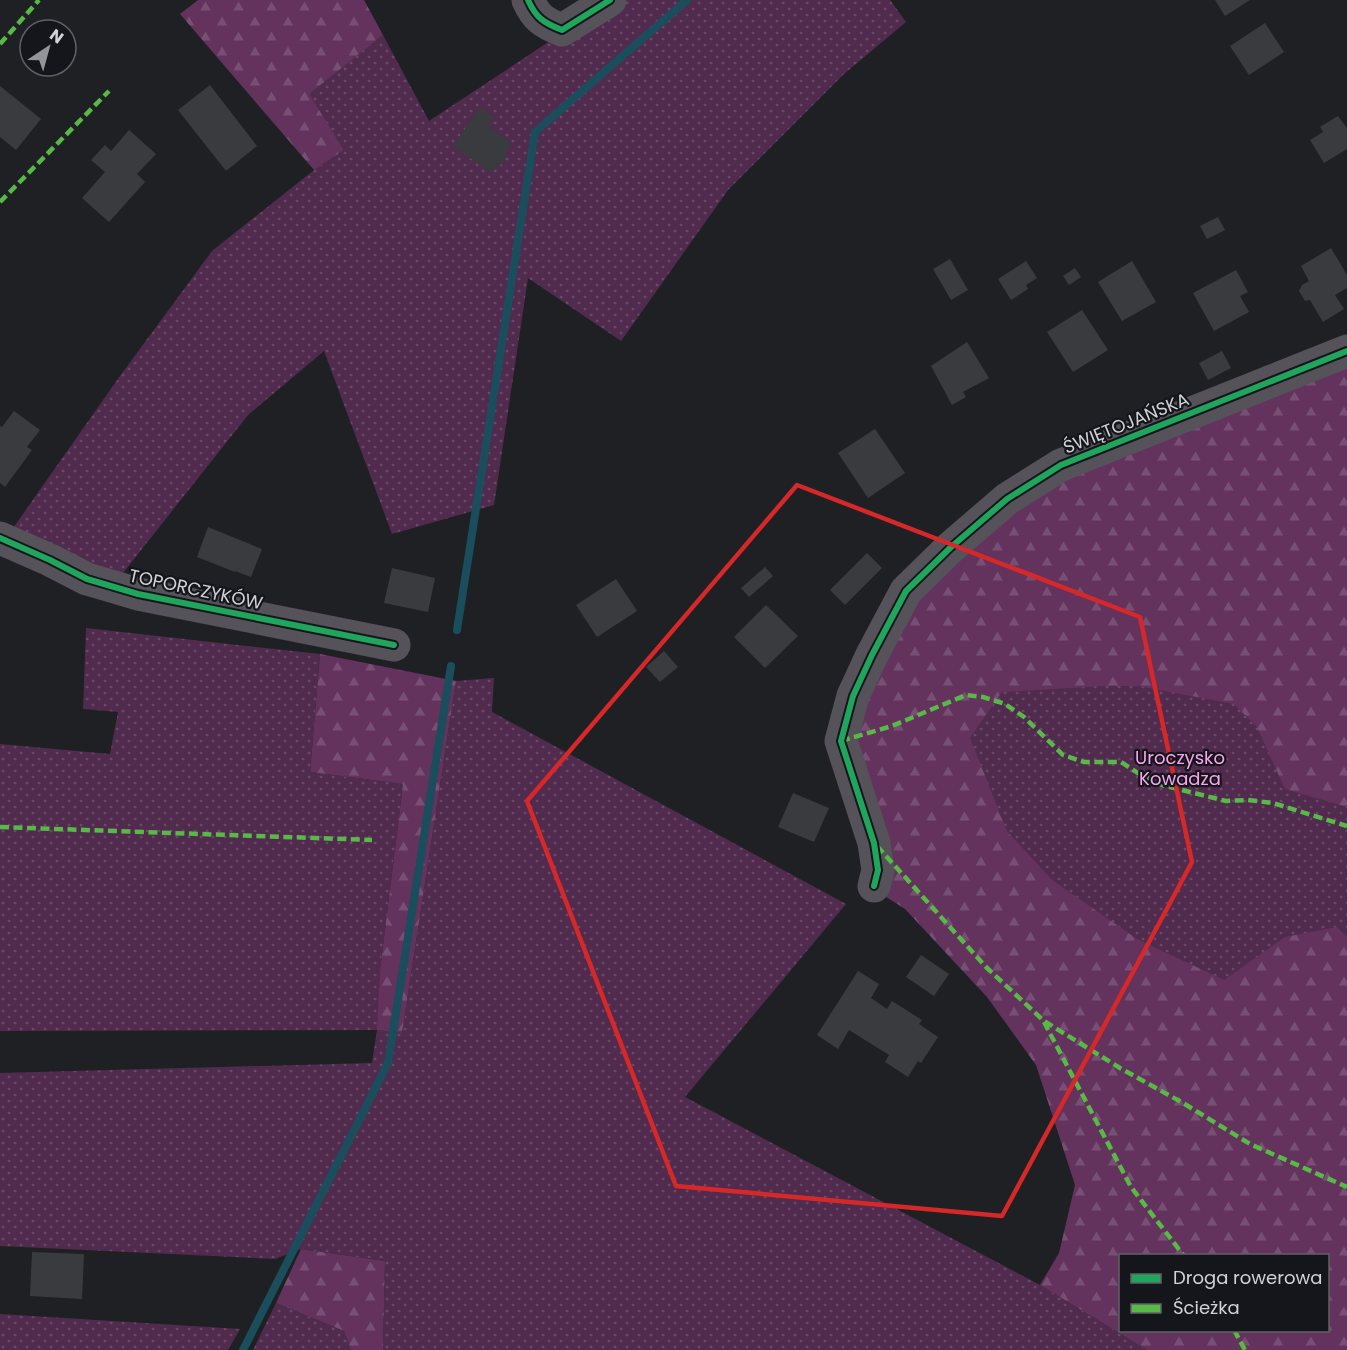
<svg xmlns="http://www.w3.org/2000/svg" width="1347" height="1350" font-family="Poppins,sans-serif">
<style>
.grass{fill:url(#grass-dots)}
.forest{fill:url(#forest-firs);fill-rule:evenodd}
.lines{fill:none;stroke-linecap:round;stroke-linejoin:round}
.stream{stroke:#1a4e5c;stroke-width:8}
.building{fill:#3a3b3e}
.minor{stroke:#56525a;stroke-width:33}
.quiet{stroke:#58b947;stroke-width:4.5;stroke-dasharray:9 4.5;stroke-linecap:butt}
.cycleway-casing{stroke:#15161b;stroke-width:10}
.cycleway{stroke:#20a55d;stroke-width:6}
.marked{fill:none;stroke:#d62828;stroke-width:4.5;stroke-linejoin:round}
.labels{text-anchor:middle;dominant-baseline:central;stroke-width:4.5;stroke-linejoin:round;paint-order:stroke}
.street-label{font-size:18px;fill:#d1d2d6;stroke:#15161b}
.park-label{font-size:18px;fill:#f9a4ed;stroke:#15161b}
</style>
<defs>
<pattern id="grass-dots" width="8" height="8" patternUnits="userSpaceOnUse" patternTransform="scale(1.5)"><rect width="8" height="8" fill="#512b4e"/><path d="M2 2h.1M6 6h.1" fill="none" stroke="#694967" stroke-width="1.8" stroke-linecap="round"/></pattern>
<pattern id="forest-firs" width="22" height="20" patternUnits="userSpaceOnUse" patternTransform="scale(1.5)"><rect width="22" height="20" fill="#63325d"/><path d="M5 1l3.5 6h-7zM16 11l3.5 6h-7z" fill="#784f74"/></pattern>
</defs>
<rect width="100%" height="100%" fill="#1f2024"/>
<g class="grass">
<polygon points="617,0 890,0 906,22 844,74 728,190 621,341 528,278 494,505 392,534 324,351 248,415 119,578 11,531 120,376 212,251 314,170 344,150 308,94 383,35 429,121 553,39"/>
<polygon points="909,608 1347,619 1347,1091 852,739"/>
<polygon points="86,628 320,654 310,772 403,784 380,970 378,1030 402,1033 456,681 494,678 492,712 846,904 685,1097 1040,1285 1147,1350 383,1350 385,1261 301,1249 275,1259 0,1246 0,1073 372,1063 377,1030 0,1031 0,744 110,754 118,712 83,709"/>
<polygon points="276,1303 344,1331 351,1350 253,1350"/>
<polygon points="0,1314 240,1329 228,1350 0,1350"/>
</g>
<g class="forest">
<polygon points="198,0 364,0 383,35 309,94 344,150 314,170 180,14"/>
<path d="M1347 356V807L1285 789 1257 727 1234 704 1138 686H1103L1002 692 970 738 1007 831 1052 880 1137 939 1224 980 1285 937 1337 927 1347 937V1350H1147L1040 1285 1059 1253 1075 1185 1036 1065 987 997 905 909 877 891 853 745 869 676 912 594 1015 500ZM1120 1256H1328V1330H1120Z"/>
<polygon points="320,654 456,681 402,1033 377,1030 380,970 403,784 310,772"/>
<polygon points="301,1249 385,1261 383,1350 351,1350 344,1331 276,1303"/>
</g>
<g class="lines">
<g class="stream">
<polyline points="457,630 535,132 687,0"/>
<polyline points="243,1350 388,1063 451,666"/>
</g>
</g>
<g class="building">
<polygon points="1215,0 1250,0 1225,16"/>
<polygon points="1265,23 1284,52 1249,75 1230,46"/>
<polygon points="210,85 257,146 226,171 178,110"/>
<polygon points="0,86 41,119 16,150 0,137"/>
<polygon points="480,107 494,117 488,126 512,143 505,153 508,155 500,166 498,164 491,173 453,146"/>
<polygon points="1338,116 1347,128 1347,149 1324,163 1310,140 1323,132 1320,127"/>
<polygon points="129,130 156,154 137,174 145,182 109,222 82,198 105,172 91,160 105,145 111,151"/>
<polygon points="1218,217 1225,230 1207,239 1200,226"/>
<polygon points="1331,248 1347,275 1347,288 1335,295 1344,309 1323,322 1310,300 1305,301 1299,291 1302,285 1309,281 1301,266"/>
<polygon points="950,259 968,290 951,300 933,269"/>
<polygon points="1026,261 1037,278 1026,285 1028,289 1011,300 998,279"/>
<polygon points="1132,261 1156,302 1122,321 1098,282"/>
<polygon points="1075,268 1081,277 1069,285 1063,276"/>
<polygon points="1236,270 1248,292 1240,296 1249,312 1214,331 1193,293"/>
<polygon points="1082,310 1108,350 1073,372 1047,332"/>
<polygon points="967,342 989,378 963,392 966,397 952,405 931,366"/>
<polygon points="1222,351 1231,368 1208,380 1199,363"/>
<polygon points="14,411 40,430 27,447 32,450 5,487 0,483 0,426 2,427"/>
<polygon points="875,429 905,473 868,498 838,453"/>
<polygon points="208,527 262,549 251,577 235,571 235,572 197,557"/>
<polygon points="867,553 882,568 845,605 830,590"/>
<polygon points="765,567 773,576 749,597 741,588"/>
<polygon points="392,568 435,578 428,612 384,603"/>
<polygon points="616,579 637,611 597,637 576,605"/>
<polygon points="766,605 798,636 765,668 734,637"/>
<polygon points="664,651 678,667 660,682 646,667"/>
<polygon points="793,793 829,808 814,842 778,827"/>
<polygon points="921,955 949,974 934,996 906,977"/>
<polygon points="858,971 879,984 871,998 887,1009 892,1001 922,1020 919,1024 938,1037 921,1063 918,1061 908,1077 885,1062 889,1055 849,1030 838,1049 817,1035"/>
<polygon points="32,1252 84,1254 82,1299 30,1296"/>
</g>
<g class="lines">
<g class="minor">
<path d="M528 0C536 18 544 23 562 30L610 0"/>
<polyline points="0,538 50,560 87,579 138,594 394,645"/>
<polyline points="874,886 878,870 874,843 841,741 853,696 872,655 906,591 950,548 1007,499 1061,465 1347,351"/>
</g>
<g class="quiet">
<polyline points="0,44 39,0"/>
<polyline points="0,202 109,91"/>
<polyline points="841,741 892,726 966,695 983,697 1005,704 1024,717 1063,755 1084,762 1121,762 1141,775 1162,785 1226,801 1248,800 1273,803 1347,826"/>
<polyline points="0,827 372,840"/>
<polyline points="877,846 986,967 1044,1021 1120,1068 1183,1103 1250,1144 1347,1187"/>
<polyline points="1044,1022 1131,1187 1184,1256"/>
<polyline points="1234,1330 1245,1350"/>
</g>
<defs>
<g id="cycleway">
<path d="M528 0C536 18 544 23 562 30L610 0"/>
<polyline points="0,538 50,560 87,579 138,594 394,645"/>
<polyline points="874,886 878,870 874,843 841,741 853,696 872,655 906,591 950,548 1007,499 1061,465 1347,351"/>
</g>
</defs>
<use href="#cycleway" class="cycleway-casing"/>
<use href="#cycleway" class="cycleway"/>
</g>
<path class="marked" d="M797 485 1140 617 1192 862 1002 1216 676 1186 527 801Z"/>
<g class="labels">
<g class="street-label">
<text transform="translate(1126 423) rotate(-22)">ŚWIĘTOJAŃSKA</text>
<text transform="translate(196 589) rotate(12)">TOPORCZYKÓW</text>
</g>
<g class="park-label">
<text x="1180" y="757">Uroczysko<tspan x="1180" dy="21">Kowadza</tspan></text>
</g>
</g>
<rect x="1119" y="1254" width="210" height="78" fill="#15161b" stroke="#606166" stroke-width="1.5"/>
<rect x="1131" y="1274" width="30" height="9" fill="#20a55d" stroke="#606166" stroke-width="1.5"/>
<text x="1173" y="1284" font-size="18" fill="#d1d2d6">Droga rowerowa</text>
<rect x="1131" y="1304" width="30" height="9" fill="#58b947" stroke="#606166" stroke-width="1.5"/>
<text x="1173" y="1314" font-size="18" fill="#d1d2d6">Ścieżka</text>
<g transform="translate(48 48) rotate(36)"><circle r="28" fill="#15161b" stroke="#606166" stroke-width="1.5"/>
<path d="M0-4.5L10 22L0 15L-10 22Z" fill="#939498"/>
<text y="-9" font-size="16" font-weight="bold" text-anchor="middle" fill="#d1d2d6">N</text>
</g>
</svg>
